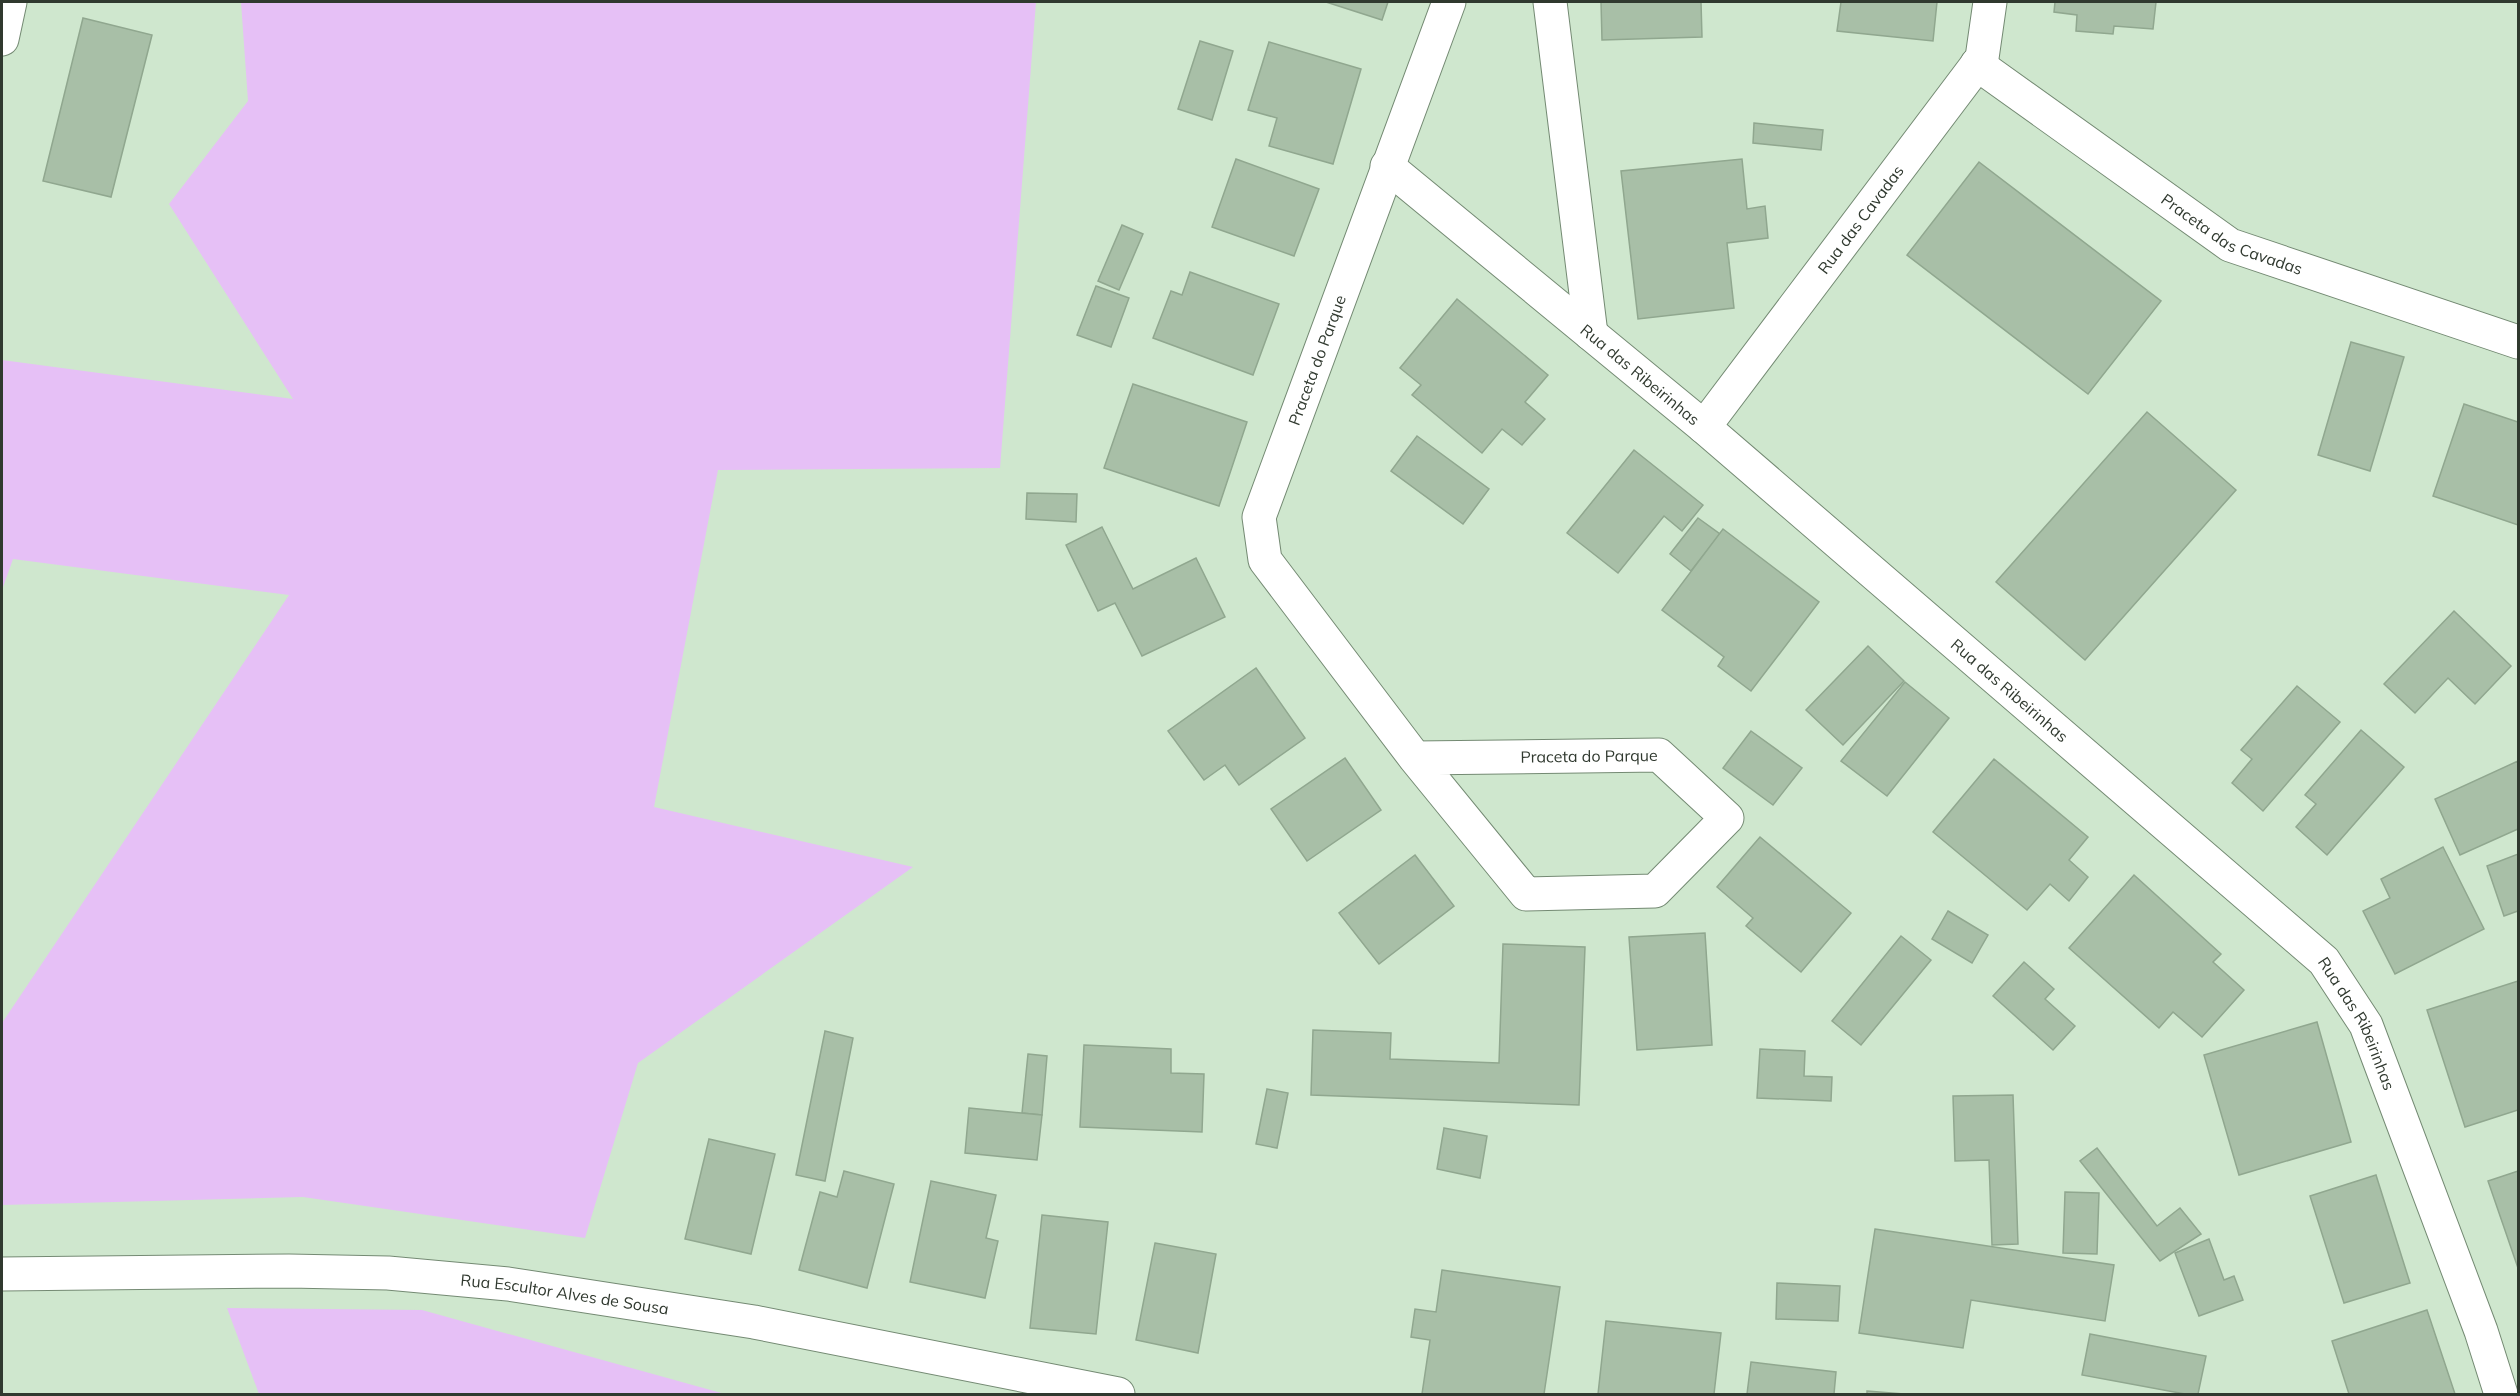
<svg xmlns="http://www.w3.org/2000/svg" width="2520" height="1396" font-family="Mulish,sans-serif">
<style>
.green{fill:#e6c0f6}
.building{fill:#a8bfa7;stroke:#90a78f;stroke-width:1.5}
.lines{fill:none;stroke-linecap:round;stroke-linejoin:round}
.street-casing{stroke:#748a73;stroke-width:35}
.street{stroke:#fff;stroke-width:33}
.labels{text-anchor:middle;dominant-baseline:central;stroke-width:5;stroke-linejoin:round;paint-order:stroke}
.street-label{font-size:16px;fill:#30392f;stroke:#cfe7ce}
</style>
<rect width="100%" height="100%" fill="#cfe7ce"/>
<g class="green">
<polygon points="241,2 1036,2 1000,468 718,470 654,807 913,867 638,1063 585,1238 303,1197 2,1205 2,1023 289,595 13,559 2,590 2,360 293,399 169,204 248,101"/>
<polygon points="227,1308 422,1310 725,1394 259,1394"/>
</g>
<g class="building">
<polygon points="1326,2 1388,2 1382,20"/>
<polygon points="1601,2 1701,2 1702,37 1602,40"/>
<polygon points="1841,2 1937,2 1933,41 1837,31"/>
<polygon points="2055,2 2156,2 2153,29 2114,26 2113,34 2076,31 2077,15 2054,12"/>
<polygon points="83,18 152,35 111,197 43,181"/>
<polygon points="1200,41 1233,51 1212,120 1178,109"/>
<polygon points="1269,42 1361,69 1333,164 1269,146 1277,118 1248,110"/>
<polygon points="1754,123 1823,130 1821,150 1753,143"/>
<polygon points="1236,159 1319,189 1294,256 1212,227"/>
<polygon points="1742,159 1747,209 1765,206 1768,238 1727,243 1734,308 1638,319 1621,171"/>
<polygon points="1979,162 2161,301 2088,394 1907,255"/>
<polygon points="1122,225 1143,234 1119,290 1098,281"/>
<polygon points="1190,272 1279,304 1253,375 1153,338 1171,291 1182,295"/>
<polygon points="1096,286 1129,298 1111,347 1077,335"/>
<polygon points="1457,299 1548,375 1525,402 1545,419 1522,445 1502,429 1482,453 1412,395 1421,385 1400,368"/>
<polygon points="2351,342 2404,357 2370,471 2318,455"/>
<polygon points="1133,384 1247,422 1219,506 1104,468"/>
<polygon points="2464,404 2518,422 2518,525 2433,496"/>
<polygon points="2147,412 2236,490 2085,660 1996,582"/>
<polygon points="1417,436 1489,489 1463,524 1391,471"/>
<polygon points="1634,450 1703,505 1682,531 1664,516 1618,573 1567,533"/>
<polygon points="1027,493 1077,494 1076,522 1026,519"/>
<polygon points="1698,518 1720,534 1691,571 1670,554"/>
<polygon points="1102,527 1133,589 1196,558 1225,617 1142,656 1115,603 1098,611 1066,545"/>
<polygon points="1723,529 1819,602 1751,691 1718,666 1724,657 1662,610"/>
<polygon points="2454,611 2511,666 2475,704 2448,678 2415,713 2384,684"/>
<polygon points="1868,646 1904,681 1843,745 1806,710"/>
<polygon points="1256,668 1305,738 1239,785 1225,765 1204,780 1168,731"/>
<polygon points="1905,682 1949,718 1887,796 1841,761"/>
<polygon points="2297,686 2340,722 2263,811 2232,783 2252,759 2241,750"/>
<polygon points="2361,730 2404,767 2327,855 2296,827 2316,804 2305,795"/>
<polygon points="1751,731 1802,768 1773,805 1723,768"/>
<polygon points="1345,758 1381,810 1307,861 1271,809"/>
<polygon points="1994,759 2088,837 2069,860 2088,877 2069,901 2050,884 2027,910 1933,832"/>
<polygon points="2518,761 2518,829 2460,855 2435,799"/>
<polygon points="1760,837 1851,913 1801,972 1746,926 1753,918 1717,887"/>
<polygon points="2443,847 2484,929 2395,974 2363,911 2390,898 2381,879"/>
<polygon points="2518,854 2518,911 2504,916 2487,866"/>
<polygon points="1415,855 1454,906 1379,964 1339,913"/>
<polygon points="2134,875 2221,954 2213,962 2244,990 2202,1037 2173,1012 2159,1028 2069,948"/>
<polygon points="1948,911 1988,935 1972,963 1932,939"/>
<polygon points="1705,933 1712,1045 1637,1050 1629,937"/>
<polygon points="1901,936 1931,960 1861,1045 1832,1021"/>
<polygon points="1503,944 1585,947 1579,1105 1311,1095 1313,1030 1391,1033 1390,1059 1499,1063"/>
<polygon points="2024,962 2054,989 2045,999 2075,1026 2053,1050 1993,996"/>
<polygon points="2518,981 2518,1110 2465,1127 2427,1010"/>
<polygon points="2317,1022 2351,1142 2239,1175 2204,1055"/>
<polygon points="825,1031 853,1038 825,1181 796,1175"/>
<polygon points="1084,1045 1171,1049 1171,1073 1204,1074 1202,1132 1080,1127"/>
<polygon points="1760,1049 1805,1051 1804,1076 1832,1077 1831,1101 1757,1098"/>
<polygon points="1028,1054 1047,1056 1042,1115 1022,1113"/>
<polygon points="1267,1089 1288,1093 1277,1148 1256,1144"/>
<polygon points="2013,1095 2018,1244 1992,1245 1989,1160 1955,1161 1953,1096"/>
<polygon points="969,1108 1042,1115 1037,1160 965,1153"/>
<polygon points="1444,1128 1487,1136 1480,1178 1437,1169"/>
<polygon points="709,1139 775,1154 751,1254 685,1239"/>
<polygon points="2097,1148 2157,1226 2180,1208 2201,1234 2160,1261 2080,1161"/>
<polygon points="844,1171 894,1184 867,1288 799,1270 820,1192 837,1197"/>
<polygon points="2518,1171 2518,1268 2488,1181"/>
<polygon points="2376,1175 2410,1283 2344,1303 2310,1196"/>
<polygon points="931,1181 996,1195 986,1238 998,1241 985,1298 910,1282"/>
<polygon points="2065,1192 2099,1193 2097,1254 2063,1253"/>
<polygon points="1042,1215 1108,1222 1096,1334 1030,1328"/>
<polygon points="1875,1229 2114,1265 2105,1321 1971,1300 1963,1348 1859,1333"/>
<polygon points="2209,1239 2224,1280 2234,1276 2243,1300 2199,1316 2175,1253"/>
<polygon points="1155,1243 1216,1254 1198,1353 1136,1340"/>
<polygon points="1442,1270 1560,1287 1544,1394 1422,1394 1430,1340 1411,1337 1415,1309 1436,1312"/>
<polygon points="1777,1283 1840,1286 1838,1321 1776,1319"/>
<polygon points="2427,1310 2455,1394 2349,1394 2332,1341"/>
<polygon points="1606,1321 1721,1333 1714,1394 1598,1394"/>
<polygon points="2090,1334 2206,1356 2198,1394 2185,1394 2082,1375"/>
<polygon points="1751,1362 1836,1372 1834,1394 1747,1394"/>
<polygon points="1867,1391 1904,1394 1867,1394"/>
</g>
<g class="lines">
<defs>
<g id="street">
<polyline points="1550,2 1591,334"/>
<polyline points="2,39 10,2"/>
<path id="s1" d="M1977 64 2230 245 2518 342"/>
<path id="s2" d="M1387 166 1704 427 2324 961 2366 1025 2481 1331 2501 1394"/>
<path id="s3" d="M1704 427 1982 58 1990 2"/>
<path id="s4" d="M1415 758 1659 755 1727 818 1655 891 1526 894 1415 758 1265 560 1259 517 1449 2"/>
<path id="s5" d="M2 1274 289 1271 388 1273 508 1284 754 1322 1118 1394"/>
</g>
</defs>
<use href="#street" class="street-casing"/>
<use href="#street" class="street"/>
</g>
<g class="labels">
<g class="street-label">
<text stroke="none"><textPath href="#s3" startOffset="260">Rua das Cavadas</textPath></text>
<text stroke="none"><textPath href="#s1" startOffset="308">Praceta das Cavadas</textPath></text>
<text stroke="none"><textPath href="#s4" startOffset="1203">Praceta do Parque</textPath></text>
<text stroke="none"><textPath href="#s2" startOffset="328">Rua das Ribeirinhas</textPath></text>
<text stroke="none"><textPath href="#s2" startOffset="814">Rua das Ribeirinhas</textPath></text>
<text stroke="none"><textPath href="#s4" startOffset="174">Praceta do Parque</textPath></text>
<text stroke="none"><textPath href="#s2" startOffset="1300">Rua das Ribeirinhas</textPath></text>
<text stroke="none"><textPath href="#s5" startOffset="564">Rua Escultor Alves de Sousa</textPath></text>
</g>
</g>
<rect width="2520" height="1396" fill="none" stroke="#30392f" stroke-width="6"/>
</svg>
